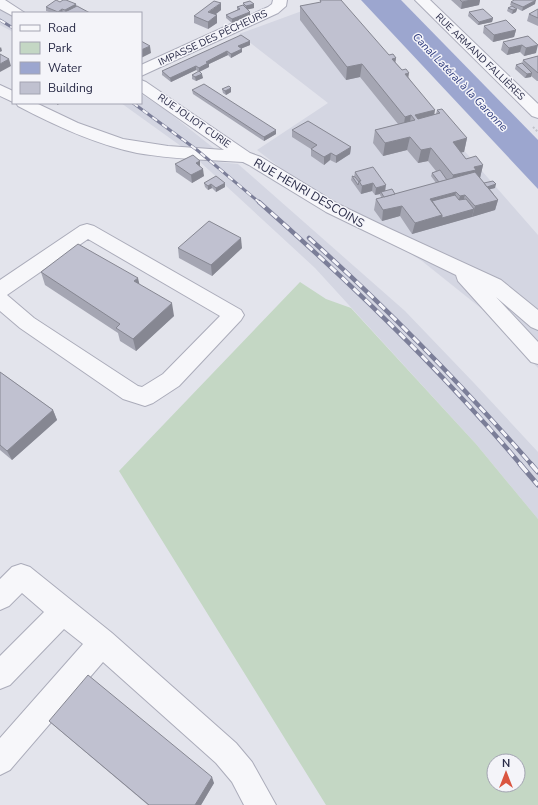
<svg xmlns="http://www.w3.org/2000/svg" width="538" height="805" font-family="'Nunito Sans',sans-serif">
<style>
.built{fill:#d4d6e2}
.green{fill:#c4d7c4;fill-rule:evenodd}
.water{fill:#9ca6cf}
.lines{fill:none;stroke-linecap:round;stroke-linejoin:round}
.minor-casing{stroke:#abacba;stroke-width:2}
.path{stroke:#c1c2cb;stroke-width:2;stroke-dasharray:2 2;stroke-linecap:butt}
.minor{fill:#f7f7fa;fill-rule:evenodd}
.rail-far2-casing{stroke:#7b7e98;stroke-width:3}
.rail-far1-casing{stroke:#7b7e98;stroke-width:4.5}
.rail-casing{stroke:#7b7e98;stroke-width:5}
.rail-far2{stroke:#f4f4f9;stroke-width:2;stroke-dasharray:6;stroke-linecap:butt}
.rail-far1{stroke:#f4f4f9;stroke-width:3;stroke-dasharray:8;stroke-linecap:butt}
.rail{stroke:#f4f4f9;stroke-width:3.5;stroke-dasharray:11;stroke-linecap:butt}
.wall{fill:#a5a6b3}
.shaded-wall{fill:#868792}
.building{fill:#c0c1d0;stroke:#868792}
.labels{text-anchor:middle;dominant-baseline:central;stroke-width:3;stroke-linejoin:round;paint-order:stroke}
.far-street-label{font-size:10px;fill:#292b47;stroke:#f4f4f9}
.far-water-label{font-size:11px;font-style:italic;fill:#2f3c7e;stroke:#f4f4f9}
.street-label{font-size:12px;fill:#292b47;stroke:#f4f4f9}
</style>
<rect width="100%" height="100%" fill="#e3e4ec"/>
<g class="built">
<polygon points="332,0 538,235 538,368 482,309 422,261 316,195 257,150 328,103 239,34"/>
<polygon points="0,8 13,16 13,32 0,25"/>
<polygon points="141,94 167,111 216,150 185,149 121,103 141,103"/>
<polygon points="198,160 238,164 405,311 474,383 538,452 538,519 476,444 315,268"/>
</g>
<path class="green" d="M300 282 326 299 351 308 476 444 538 519V805H326L119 471ZM494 761H518V785H494Z"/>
<polygon class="water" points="361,0 401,0 538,140 538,189"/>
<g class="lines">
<defs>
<g id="minor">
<polygon points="0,0 5,0 25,13 13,13 13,16 0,9"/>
<polygon points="273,0 287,0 286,6 278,13 141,76 141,65 268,7 272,4"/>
<polygon points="415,0 430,0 538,104 538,118 532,116"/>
<path d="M141 80 146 82 250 153 261 157 338 204 388 228 501 280 538 310V330L531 327 496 297 538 342V364L531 362 458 281 456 275 326 212 249 165 243 162C208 160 172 159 137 153 95 144 56 126 18 106L16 103H36L78 123 123 139 168 146 224 150 141 92Z"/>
<polygon points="0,85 13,91 13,102 0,96"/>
<path d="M87 224 94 226 241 310 244 315 241 320 179 386 153 403 145 406 123 399 20 328 0 311V280L80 226ZM88 239 220 316 163 374 142 387 138 386 34 318 7 295Z"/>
<polygon points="21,564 30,567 112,633 236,743 252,762 276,805 244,805 232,782 216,763 103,662 10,770 0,775 0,738 83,644 64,629 10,685 0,689 0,656 44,612 22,593 9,606 0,610 0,579 12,567"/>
</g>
</defs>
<use href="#minor" class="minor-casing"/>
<polyline class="path" points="533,127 538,132"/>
<use href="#minor" class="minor"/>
<defs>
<g id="rail-far2">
<polyline points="0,20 13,28"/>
<polyline points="133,103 197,150 260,203"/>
</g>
<g id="rail-far1">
<path d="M259 202C352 284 441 370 521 465"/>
<path d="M309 238C388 309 462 385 532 465"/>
</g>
<g id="rail">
<polyline points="520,464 538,485"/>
<polyline points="531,464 538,472"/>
</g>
</defs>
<use href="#rail-far2" class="rail-far2-casing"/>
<use href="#rail-far1" class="rail-far1-casing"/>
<use href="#rail" class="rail-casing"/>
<use href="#rail-far2" class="rail-far2"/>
<use href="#rail-far1" class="rail-far1"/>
<use href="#rail" class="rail"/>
</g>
<g class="wall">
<polygon points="320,0 389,55 396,58 395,62 409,78 434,115 436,114 437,110 467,138 464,152 461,152 466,159 483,165 480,178 484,183 495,188 490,189 498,200 495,210 412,234 400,216 382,221 374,210 376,199 382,198 380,195 380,194 375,195 372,191 361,194 351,180 352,176 354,177 355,172 385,190 395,194 436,183 431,176 432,173 436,171 428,161 418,163 407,150 383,156 373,143 375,130 398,124 360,77 346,80 300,20 300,6 320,3"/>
<polygon points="451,0 480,0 479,5 461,9"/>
<polygon points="511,2 535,4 522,11 512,6 517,9 516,12 512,14 507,11 508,8 512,6 510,5"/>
<polygon points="243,3 254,4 254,8 248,9 250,15 232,23 226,18 226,15 237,10 237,7 243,5"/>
<polygon points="46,7 76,7 90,13 52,13 46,11"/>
<polygon points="538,9 538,26 527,21 529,14"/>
<polygon points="221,10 215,15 217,15 217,23 208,29 194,23 194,16"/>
<polygon points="469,12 493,18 492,22 478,25 468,16"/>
<polygon points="484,26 516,30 514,37 493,42 483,33"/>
<polygon points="528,36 536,53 524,56 520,52 507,55 501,50 503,42"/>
<polygon points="250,41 250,45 242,48 242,52 231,58 228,55 209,64 209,67 199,72 203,78 196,81 192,79 192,75 199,72 196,70 171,82 162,75 162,71"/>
<polygon points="538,56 538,81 537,81 531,76 531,77 525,78 515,69 516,65 522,63 523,60"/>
<polygon points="231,88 231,92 226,95 223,93 222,89"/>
<polygon points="192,90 276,134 264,141 193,94"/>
<polygon points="292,130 351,147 350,154 336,163 330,160 324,165 311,156 311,149 292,137"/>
<polygon points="200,161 200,166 204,176 192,183 176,172 175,164"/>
<polygon points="204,183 225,187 216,192 212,188 208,190 205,187"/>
<polygon points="178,248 242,248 212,276 179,258"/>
<polygon points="41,272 140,285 174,316 136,351 120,341 118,333 45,285"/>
<polygon points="0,372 53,410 57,420 12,460 0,450"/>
<polygon points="49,721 214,783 201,805 148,805 57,728"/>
</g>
<g class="shaded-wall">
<polygon points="471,0 480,0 479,5 461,9 462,2"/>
<polygon points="536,0 535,4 522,11 523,7"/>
<polygon points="221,3 221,10 209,19 203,16"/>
<polygon points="76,4 77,8 66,12 65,10"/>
<polygon points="254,4 254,8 246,10 246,6"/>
<polygon points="62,9 63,13 58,13 58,12"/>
<polygon points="517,9 516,12 512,14 513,10"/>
<polygon points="250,12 250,15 232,23 232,19"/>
<polygon points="217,15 217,23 208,29 208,22"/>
<polygon points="493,18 492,22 478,25 479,22"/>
<polygon points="516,30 514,37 493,42 494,35"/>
<polygon points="250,41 250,45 238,50 238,46"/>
<polygon points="522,45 520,52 507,55 509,48"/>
<polygon points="538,45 536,53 524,56 526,48"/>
<polygon points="150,46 151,53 141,58 141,50"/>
<polygon points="1,47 2,51 0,52 0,48"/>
<polygon points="242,49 242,52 231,58 231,54"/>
<polygon points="227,51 228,55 209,64 209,67 199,72 199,68 206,62"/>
<polygon points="396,58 394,71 392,59"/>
<polygon points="9,59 11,66 0,72 0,64"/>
<polygon points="362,64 360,77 346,80 347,67"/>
<polygon points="196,66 196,70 171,82 170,78"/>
<polygon points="409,73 407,86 405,74"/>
<polygon points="532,73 531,77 525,78 527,74"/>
<polygon points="202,74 203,78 196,81 195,77"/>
<polygon points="231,88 231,92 226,95 225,91"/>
<polygon points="57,103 62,103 57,105"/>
<polygon points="435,110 433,123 415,120 415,115"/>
<polygon points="411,115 409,129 403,130 405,117"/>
<polygon points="276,130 276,134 264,141 264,137"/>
<polygon points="410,137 407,150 383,156 385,143"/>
<polygon points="467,138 464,152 450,155 453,142"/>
<polygon points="351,147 350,154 336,163 336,156"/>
<polygon points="431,148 428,161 418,163 421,150"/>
<polygon points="331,153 330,160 324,165 324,157"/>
<polygon points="200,161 200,169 196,163"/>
<polygon points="483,165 480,178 450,189 453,175 474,167"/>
<polygon points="203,169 204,176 192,183 191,175"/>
<polygon points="225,183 225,187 216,192 216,188"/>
<polygon points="373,183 372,191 361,194 362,186"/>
<polygon points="211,184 212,188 208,190 208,186"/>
<polygon points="496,184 495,188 483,191 484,187"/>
<polygon points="386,185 385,192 381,192 380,194 375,195 376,188"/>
<polygon points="456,192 454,202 434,208 430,199"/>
<polygon points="465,195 462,205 457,207 460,196"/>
<polygon points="498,200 495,210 472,217 475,206"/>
<polygon points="402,206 400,216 382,221 383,210"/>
<polygon points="474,209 472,217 412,234 415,223 442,215"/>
<polygon points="241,238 242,248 212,276 211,265"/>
<polygon points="138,278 141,291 134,281"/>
<polygon points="172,303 174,316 136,351 133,339"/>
<polygon points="53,410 57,420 12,460 7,451"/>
<polygon points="212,777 214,783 201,805 195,805"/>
</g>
<g class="building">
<polygon points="56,0 60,2 63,0 66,0 76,4 65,10 62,9 58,12 46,7"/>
<polygon points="320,0 341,0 389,55 393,54 396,58 392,59 402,70 406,69 409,73 405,74 435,110 415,115 418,119 440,113 437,110 442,109 467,138 453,142 466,159 476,156 483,165 474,167 476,170 453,175 431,148 421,150 410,137 385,143 375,130 415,120 411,115 405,117 362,64 347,67 300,6 321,2"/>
<polygon points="460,0 471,0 462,2"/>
<polygon points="514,0 536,0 523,7 511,2"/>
<polygon points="214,1 221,3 208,12 217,15 208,22 194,16"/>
<polygon points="250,1 254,4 246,6 243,3"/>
<polygon points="243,5 250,12 232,19 226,15 240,9 237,7"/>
<polygon points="77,6 90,13 67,13 65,12"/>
<polygon points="512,6 517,9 513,10 508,8"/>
<polygon points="483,9 493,18 479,22 469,12"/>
<polygon points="538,9 538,18 529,14"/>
<polygon points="506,20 516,30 494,35 484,26"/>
<polygon points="241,35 250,41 238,46 242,49 231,54 227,51 206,62 208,63 199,68 196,66 170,78 162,71"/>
<polygon points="528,36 538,45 526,48 522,45 509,48 503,42"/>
<polygon points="141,41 150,46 141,50"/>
<polygon points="0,54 9,59 0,64"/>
<polygon points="538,56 538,73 523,60"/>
<polygon points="522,63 532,73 527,74 516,65"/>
<polygon points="199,71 202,74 195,77 192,75"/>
<polygon points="204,84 276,130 264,137 192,90"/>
<polygon points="229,86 231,88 225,91 222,89"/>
<polygon points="308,121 351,147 336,156 331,153 324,157 311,149 317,145 292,130"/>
<polygon points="193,155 200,161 196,163 203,169 191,175 175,164"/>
<polygon points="373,167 386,185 376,188 373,183 362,186 359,181 361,181 355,172"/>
<polygon points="440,170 447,180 439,182 432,173"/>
<polygon points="475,172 498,200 475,206 465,195 460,196 456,192 430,199 442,215 415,223 402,206 383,210 376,199"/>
<polygon points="216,176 225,183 216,188 211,184 208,186 204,183"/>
<polygon points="352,176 355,177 359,182 358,185"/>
<polygon points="493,181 496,184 487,187 484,183"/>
<polygon points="392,189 395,194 384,197 381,192"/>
<polygon points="455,195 459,200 466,199 474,209 442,218 442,215 432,201"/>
<polygon points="209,221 241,238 211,265 178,248"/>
<polygon points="78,244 138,278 134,281 172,303 133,339 116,328 120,324 41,272"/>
<polygon points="0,372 53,410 7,451 0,445"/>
<polygon points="88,675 212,777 195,805 149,805 49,721"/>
</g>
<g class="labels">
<g class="far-street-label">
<text transform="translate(213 38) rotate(-25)">IMPASSE DES PÊCHEURS</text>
<text transform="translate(480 57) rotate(44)">RUE ARMAND FALLIÈRES</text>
<text transform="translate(194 121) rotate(35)">RUE JOLIOT CURIE</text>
</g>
<g class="far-water-label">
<text transform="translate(460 82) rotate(46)">Canal Latéral à la Garonne</text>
</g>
<g class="street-label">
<text transform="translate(309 193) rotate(30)">RUE HENRI DESCOINS</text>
</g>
</g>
<rect x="12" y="12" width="130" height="92" fill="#f4f4f9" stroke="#a3a4b2"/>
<rect x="20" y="25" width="20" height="6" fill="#f7f7fa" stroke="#a3a4b2"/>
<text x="48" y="32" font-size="12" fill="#292b47">Road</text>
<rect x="20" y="42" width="20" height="12" fill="#c4d7c4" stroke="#a3a4b2"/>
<text x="48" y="52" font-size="12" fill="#292b47">Park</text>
<rect x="20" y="62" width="20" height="12" fill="#9ca6cf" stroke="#a3a4b2"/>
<text x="48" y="72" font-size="12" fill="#292b47">Water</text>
<rect x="20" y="82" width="20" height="12" fill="#c0c1d0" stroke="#a3a4b2"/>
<text x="48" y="92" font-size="12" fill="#292b47">Building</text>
<g transform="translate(506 773)"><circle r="19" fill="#f4f4f9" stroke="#a3a4b2"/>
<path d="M0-3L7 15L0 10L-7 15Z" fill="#da5540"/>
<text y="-6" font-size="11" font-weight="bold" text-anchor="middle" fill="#292b47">N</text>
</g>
</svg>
